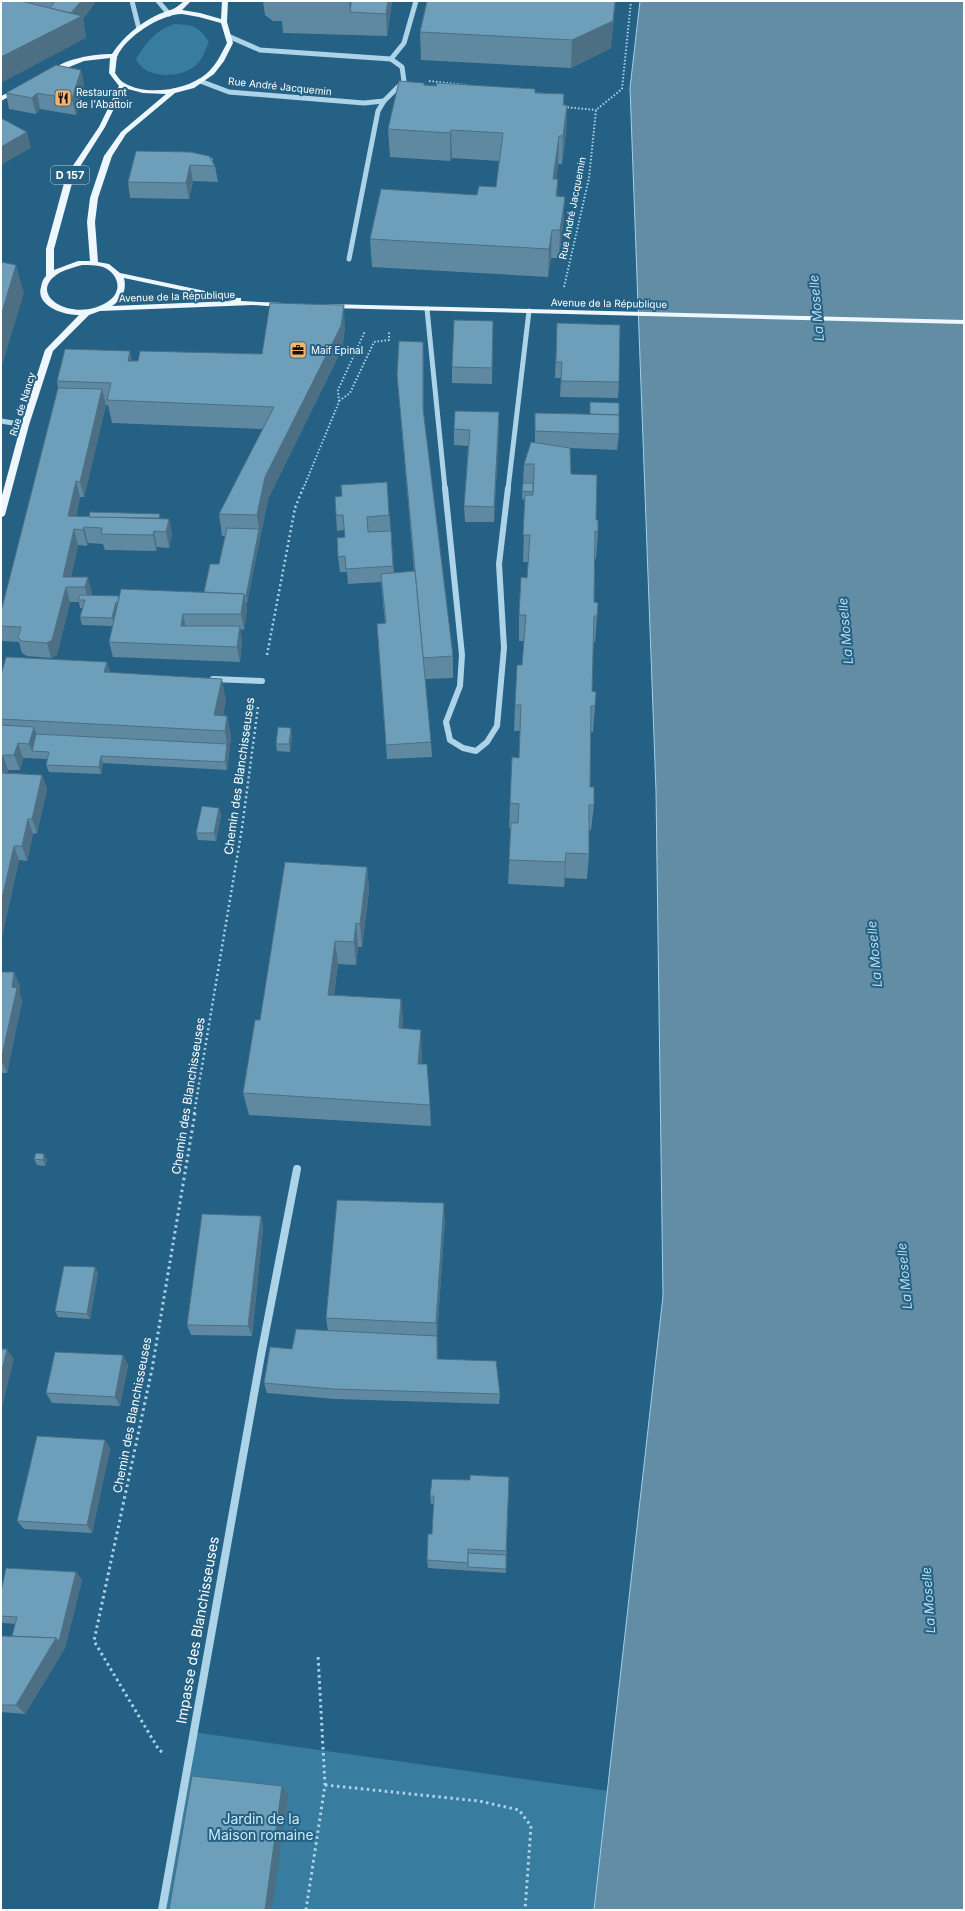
<svg xmlns="http://www.w3.org/2000/svg" width="965" height="1911" font-family="Inter,sans-serif">
<style>
.green{fill:#387ca0}
.water{fill:#638da5;stroke:#a1d0e9}
.lines{fill:none;stroke-linecap:round;stroke-linejoin:round}
.path-far2{stroke:#add3e8;stroke-width:2;stroke-dasharray:1.5 2;stroke-linecap:butt}
.path-far1{stroke:#add3e8;stroke-width:2.5;stroke-dasharray:2 3;stroke-linecap:butt}
.path{stroke:#add3e8;stroke-width:3;stroke-dasharray:2.5 3.5;stroke-linecap:butt}
.minor-far2{stroke:#add3e8;stroke-width:5}
.minor-far1{stroke:#add3e8;stroke-width:6}
.minor{stroke:#add3e8;stroke-width:8}
.major{fill:#eff7fe;fill-rule:evenodd}
.wall{fill:#5e89a1;fill-rule:evenodd}
.shaded-wall{fill:#4c6f83}
.building{fill:#6d9fbb;stroke:#4c6f83}
.labels{text-anchor:middle;dominant-baseline:central;stroke-width:4;stroke-linejoin:round;paint-order:stroke}
.far-street-label{font-size:10px;fill:#fff;stroke:#246184}
.far-poi-label{font-size:10px;fill:#fff;stroke:#246184;text-anchor:start}
.shield{fill:#246184;stroke:#bdd0da;stroke-width:1}
.shield-label{font-size:11px;font-weight:bold;fill:#fff}
.street-label{font-size:12px;fill:#fff;stroke:#246184}
.water-label{font-size:13px;font-style:italic;fill:#b8dcef;stroke:#246184}
.near-street-label{font-size:14px;fill:#fff;stroke:#246184}
.near-park-label{font-size:14px;fill:#d0e9f6;stroke:#246184}
</style>
<rect width="100%" height="100%" fill="#246184"/>
<g class="green">
<path d="M175 24C193 25 199 26 209 42 205 50 202 61 195 66 178 79 145 79 136 59 147 42 155 30 175 24Z"/>
<polygon points="193,1732 608,1791 594,1910 162,1910"/>
</g>
<polygon class="water" points="640,1 964,1 964,1910 594,1910 663,1296 656,791 630,88"/>
<g class="lines">
<g class="path-far2">
<polyline points="429,81 466,85"/>
<polyline points="564,107 596,110"/>
<polyline points="564,287 589,178 596,110 622,89 631,1"/>
<polyline points="339,401 350,393 374,342 389,340 389,332"/>
<polyline points="303,489 339,402 338,390 365,331"/>
</g>
<g class="path-far1">
<polyline points="267,655 295,508 303,488"/>
<polyline points="194,1114 242,828 258,707"/>
</g>
<g class="path">
<polyline points="162,1752 159,1750 94,1641 152,1369 195,1113"/>
<polyline points="325,1785 479,1801 519,1810 531,1826 525,1910"/>
<polyline points="306,1910 325,1785 318,1655"/>
</g>
<g class="minor-far2">
<polyline points="132,1 139,29"/>
<polyline points="158,1 169,14"/>
<polyline points="228,36 260,50 391,59"/>
<polyline points="200,81 229,92 364,103 384,101"/>
<polyline points="349,259 378,111 384,101 404,81 402,67 391,59 404,43 416,1"/>
<polyline points="427,309 445,489"/>
<polyline points="1,421 25,425"/>
<polyline points="508,489 529,311"/>
</g>
<g class="minor-far1">
<polyline points="445,488 462,655 460,686 446,722 450,740 463,748 476,751 487,742 497,726 504,648 499,564 508,488"/>
<polyline points="213,679 262,681"/>
</g>
<polyline class="minor" points="162,1910 261,1355 297,1169"/>
<g class="major">
<path d="M184 1H191L182 10 200 13 221 19 222 1H228L227 22 233 43 224 61 214 74 194 88 175 93 126 134 112 156 98 198 95 222 98 262 109 264 120 273 238 298H241V301L282 303 286 305 282 307 253 305 100 311 89 315 53 351 29 425 5 515 1 518V499L21 425 45 350 79 315C65 316 35 306 41 287 42 282 43 279 46 276V249L66 176 99 127 119 86 109 73 110 58 84 61 54 73 49 72C63 59 93 54 112 54 123 37 139 24 157 15 170 9 172 12 184 1ZM182 14 199 17 221 23 227 43C221 54 216 66 206 74 187 90 148 96 126 84 121 82 118 77 115 73 116 68 116 62 117 57 125 37 161 14 182 14ZM124 88 143 93 166 94 121 132 104 156 90 198 87 222 90 261H78L54 270V249L74 176 105 127ZM82 265C88 265 96 265 103 267 118 273 123 290 110 300 76 326 21 294 61 272 67 269 75 267 82 265ZM124 278 233 301 112 306C122 299 127 290 124 278Z"/>
<polygon points="16,89 21,90 1,101 1,96"/>
<polygon points="327,304 964,320 964,324 330,308 326,306"/>
</g>
</g>
<g class="wall">
<polygon points="1,1 96,1 83,19 86,38"/>
<polygon points="263,1 392,1 387,36 283,33 282,21 273,21 265,15"/>
<polygon points="427,1 611,48 571,68 421,60 420,32"/>
<polygon points="81,70 84,86 76,115 40,109 36,114 9,109 6,93"/>
<polygon points="424,85 564,94 564,105 567,105 566,133 562,164 558,164 556,179 558,179 557,196 565,197 563,225 559,258 551,258 548,277 372,267 370,239 496,187 499,161 452,158 450,161 390,157 388,129"/>
<polygon points="210,157 213,158 213,163 215,166 218,182 193,181 189,199 130,198 128,182"/>
<polygon points="493,321 492,384 452,383 452,367"/>
<polygon points="557,323 619,382 618,398 560,397 561,378 555,378"/>
<path d="M345 328 342 349 268 499 247 603H246L247 609 244 630 240 629 242 641 240 662 113 657 109 642 113 626 82 625 80 617 83 608H80L79 602H70L57 655 51 658 27 656 22 653 19 642 2 641 1 637V612L58 388 57 381 132 361 262 354ZM106 405H108L112 423 263 429 219 514 222 536H225L219 564 204 592 119 596 91 595 92 593 71 577 78 545 87 546 88 543 103 544 105 550 156 551 157 547 169 548 172 534 169 519 76 516 80 497H84Z"/>
<polygon points="424,364 424,415 453,656 453,678 425,679 431,742 432,757 387,759 377,624 385,623 381,582 348,584 347,572 340,572 338,557 345,537 344,530 337,531 336,515 342,496 387,482 394,573 414,571 399,398 397,375"/>
<polygon points="590,402 619,434 617,450 570,448 571,474 596,520 598,532 596,559 595,559 594,602 598,603 595,642 593,642 592,691 595,706 593,732 591,732 590,787 594,805 591,830 589,830 589,854 587,879 565,878 564,887 508,884 511,828 509,828 510,803 519,758 520,731 514,731 515,705 522,665 524,641 519,641 519,615 527,578 528,562 523,562 525,500 522,499 523,483 524,464 535,443 535,413 590,414"/>
<polygon points="499,412 499,428 494,522 465,522 464,506 468,446 454,445 454,429"/>
<polygon points="107,662 110,672 226,700 223,715 227,716 231,737 227,770 103,763 101,774 49,772 46,765 48,759 23,758 20,770 8,770 7,773 42,775 47,789 37,833 33,834 27,861 19,860 1,941 1,673"/>
<polygon points="292,735 290,752 277,751 276,744"/>
<polygon points="219,808 221,815 216,841 198,840 196,833"/>
<polygon points="367,867 369,891 362,947 358,947 356,965 338,964 334,995 401,999 403,1022 402,1029 422,1052 421,1064 430,1105 431,1126 249,1115 243,1093 260,1020"/>
<polygon points="1,972 14,972 20,986 19,992 22,1001 7,1073 1,1073"/>
<polygon points="34,1159 47,1160 45,1166 37,1165"/>
<polygon points="261,1216 263,1228 252,1336 191,1335 187,1325"/>
<polygon points="445,1219 437,1336 438,1346 438,1359 500,1394 499,1404 335,1399 267,1393 264,1383 292,1349 328,1331 326,1318"/>
<polygon points="95,1267 98,1273 90,1319 58,1317 55,1311"/>
<polygon points="123,1355 128,1365 120,1406 52,1403 46,1393"/>
<polygon points="105,1440 110,1449 92,1533 24,1529 17,1521"/>
<polygon points="509,1477 506,1573 428,1568 427,1560 432,1534 434,1504 431,1504 430,1496 470,1480"/>
<polygon points="76,1572 82,1580 65,1648 25,1714 1,1712 1,1636 12,1636 15,1624 3,1623 1,1621 1,1592"/>
</g>
<g class="shaded-wall">
<polygon points="81,1 96,1 83,19 86,38 1,83 1,57 67,19"/>
<polygon points="349,1 351,1 352,13 350,12"/>
<polygon points="388,1 392,1 387,36 386,14"/>
<polygon points="615,1 616,1 611,48 571,68 572,40"/>
<polygon points="81,70 84,86 76,115 72,99"/>
<polygon points="37,93 40,109 36,114 32,98"/>
<polygon points="567,105 566,133 562,164 563,136"/>
<polygon points="451,130 452,158 450,161 450,133"/>
<polygon points="27,132 31,148 1,165 1,147"/>
<polygon points="559,136 558,164 552,207 553,179"/>
<polygon points="190,165 193,181 189,199 186,183"/>
<polygon points="558,179 557,207 556,196"/>
<polygon points="565,197 563,225 559,258 560,230"/>
<polygon points="552,230 551,258 548,277 549,249"/>
<polygon points="16,265 24,293 1,369 1,316"/>
<polygon points="344,305 345,328 342,349 268,499 247,603 246,596 259,529 257,515 265,477"/>
<polygon points="493,321 493,337 492,384 492,368"/>
<polygon points="423,342 424,364 424,431 423,409"/>
<polygon points="130,351 135,373 128,361"/>
<polygon points="102,389 106,405 84,497 80,482"/>
<polygon points="499,412 499,428 494,522 494,507"/>
<polygon points="76,481 80,497 72,532 68,516"/>
<polygon points="169,519 172,534 169,548 166,532"/>
<polygon points="84,527 88,543 87,546 83,530"/>
<polygon points="74,529 78,545 69,587 63,577"/>
<polygon points="154,531 157,547 156,551 153,535"/>
<polygon points="88,577 92,593 89,603 85,587"/>
<polygon points="66,587 70,602 57,655 51,658 47,643"/>
<polygon points="244,594 247,609 244,630 241,614"/>
<polygon points="116,602 118,610 114,626 112,618"/>
<polygon points="183,614 186,629 181,626"/>
<polygon points="240,626 242,641 240,662 237,647"/>
<polygon points="107,662 113,683 104,672"/>
<polygon points="222,679 226,700 220,731 214,715"/>
<polygon points="227,716 231,737 227,770 225,762 227,744 225,731"/>
<polygon points="34,727 39,742 32,751 29,744"/>
<polygon points="291,728 292,735 290,752 289,744"/>
<polygon points="18,743 23,758 20,770 14,755"/>
<polygon points="3,755 8,770 6,781 1,768 1,763"/>
<polygon points="101,756 103,763 101,774 99,767"/>
<polygon points="42,775 47,789 37,833 32,819"/>
<polygon points="219,808 221,815 216,841 214,833"/>
<polygon points="28,819 33,834 27,861 22,846"/>
<polygon points="14,846 19,860 1,941 1,903"/>
<polygon points="566,853 565,878 564,887 565,862"/>
<polygon points="367,867 369,891 362,947 360,924"/>
<polygon points="356,923 358,947 356,965 354,942"/>
<polygon points="335,941 338,964 331,1018 328,995"/>
<polygon points="14,972 20,986 19,992 22,1001 7,1073 1,1060"/>
<polygon points="401,999 403,1022 400,1051 399,1028"/>
<polygon points="421,1030 422,1052 419,1086 418,1064"/>
<polygon points="44,1154 47,1160 45,1166 43,1160"/>
<polygon points="444,1203 445,1219 437,1338 436,1323"/>
<polygon points="261,1216 263,1228 252,1336 248,1326"/>
<polygon points="95,1267 98,1273 90,1319 87,1314"/>
<polygon points="437,1336 438,1346 437,1369"/>
<polygon points="7,1349 14,1359 1,1412 1,1375"/>
<polygon points="123,1355 128,1365 120,1406 115,1397"/>
<polygon points="105,1440 110,1449 92,1533 87,1525"/>
<polygon points="76,1572 82,1580 65,1648 59,1641"/>
<polygon points="56,1638 65,1648 25,1714 16,1705"/>
<polygon points="282,1786 288,1794 272,1910 265,1910"/>
</g>
<g class="building">
<polygon points="1,1 21,1 82,16 1,57"/>
<polygon points="55,1 81,1 71,13 50,8"/>
<polygon points="351,1 388,1 386,14 350,12 351,5"/>
<polygon points="427,1 615,1 613,21 572,40 420,32"/>
<polygon points="56,65 81,70 72,99 37,93 32,98 6,93"/>
<polygon points="399,81 424,83 424,85 436,86 437,83 535,89 535,93 564,94 563,105 567,105 563,136 559,136 553,179 558,179 556,196 565,197 560,230 552,230 549,249 370,239 381,189 477,195 479,186 496,187 503,133 451,130 450,133 388,129"/>
<polygon points="1,118 27,132 1,147"/>
<polygon points="136,151 190,152 209,156 215,166 190,165 186,183 128,182"/>
<polygon points="1,262 16,265 1,316"/>
<polygon points="270,303 344,305 341,326 265,477 257,515 219,514 274,407 107,400 111,383 57,381 65,349 130,351 128,361 138,361 140,351 262,354"/>
<polygon points="454,320 493,321 492,368 452,367"/>
<polygon points="557,323 620,325 619,382 561,381 562,362 556,362"/>
<polygon points="399,341 423,342 423,409 453,656 423,658 397,375"/>
<polygon points="58,388 102,389 80,482 76,481 68,516 169,519 166,532 154,531 153,535 101,534 102,528 84,527 83,530 74,529 63,577 88,577 85,587 66,587 52,640 47,643 22,641 18,638 21,627 1,626 1,612"/>
<polygon points="590,402 619,403 619,415 590,414"/>
<polygon points="455,411 499,412 494,507 464,506 470,430 454,429"/>
<polygon points="535,413 619,415 619,434 535,431"/>
<polygon points="531,442 570,448 571,474 597,475 596,520 598,520 598,532 595,531 594,602 598,603 597,616 594,616 592,691 596,692 595,706 591,706 590,787 594,787 594,805 589,805 589,854 566,853 565,862 509,860 511,823 518,823 519,804 510,803 512,757 519,758 521,705 515,705 517,665 522,665 526,615 519,615 521,577 527,578 530,535 523,535 525,495 533,495 534,472 534,464 524,464"/>
<polygon points="387,482 389,515 367,517 368,532 391,531 393,566 346,569 345,556 338,557 337,538 345,537 343,515 336,515 335,497 342,496 341,485"/>
<polygon points="523,483 533,483 533,492 522,491"/>
<polygon points="90,512 160,514 159,518 89,517"/>
<polygon points="227,528 259,529 246,596 244,595 244,594 204,592 210,564 219,564"/>
<polygon points="415,571 431,742 386,745 377,624 386,623 381,574"/>
<polygon points="121,589 244,594 241,614 183,614 181,626 240,626 237,647 109,642"/>
<polygon points="80,595 119,596 118,602 116,602 112,618 80,617 85,600 78,600"/>
<polygon points="6,657 107,662 104,672 222,679 214,715 227,716 225,731 1,719 1,675"/>
<polygon points="1,725 34,727 29,744 18,743 14,755 3,755 1,763"/>
<polygon points="278,727 291,728 289,744 276,744"/>
<polygon points="36,734 227,744 225,762 101,756 99,767 46,765 49,752 32,751"/>
<polygon points="1,773 42,775 32,819 28,819 22,846 14,846 1,903"/>
<polygon points="202,806 219,808 214,833 196,833"/>
<polygon points="285,862 367,867 360,924 356,923 354,942 335,941 328,995 401,999 399,1028 421,1030 418,1064 427,1064 430,1105 243,1093 255,1020 260,1020"/>
<polygon points="1,972 14,972 12,987 17,988 1,1060"/>
<polygon points="36,1153 44,1154 43,1160 34,1159"/>
<polygon points="337,1200 444,1203 436,1323 326,1318"/>
<polygon points="202,1214 261,1216 248,1326 187,1325"/>
<polygon points="64,1266 95,1267 87,1314 55,1311"/>
<polygon points="296,1329 437,1336 437,1359 496,1361 500,1394 333,1389 264,1383 270,1347 292,1349"/>
<polygon points="1,1349 7,1349 1,1375"/>
<polygon points="55,1352 123,1355 115,1397 46,1393"/>
<polygon points="37,1436 105,1440 87,1525 17,1521"/>
<polygon points="470,1475 509,1477 506,1551 468,1549 468,1563 427,1560 428,1534 432,1534 434,1496 430,1496 432,1479 470,1480"/>
<polygon points="468,1553 506,1555 506,1569 468,1567"/>
<polygon points="6,1568 76,1572 59,1641 56,1638 12,1636 17,1617 1,1616 1,1592"/>
<polygon points="1,1636 56,1638 16,1705 1,1705"/>
<polygon points="192,1776 282,1786 265,1910 169,1910"/>
</g>
<defs>
<symbol id="restaurant-square" viewBox="-11 -11 22 22"><rect x="-9" y="-9" width="18" height="18" rx="4" fill="#f2b370" stroke="#246184"/><path d="M-5-6h1v4h1v-4h1v4h1v-4h1v5L-1.5 .5V6h-2V.5L-5-1ZM5-6V6H3V1.5H1.5Q1.5-4 5-6Z" fill="#111"/></symbol>
<symbol id="office-square" viewBox="-11 -11 22 22"><rect x="-9" y="-9" width="18" height="18" rx="4" fill="#f2b370" stroke="#246184"/><path d="M-6-3h4V-5.5h4V-3h4V5H-6ZM-1-4.5V-3h2v-1.5ZM-6 0V1H6V0Z" fill="#111"/></symbol>
</defs>
<g fill-rule="evenodd">
<use href="#restaurant-square" x="53" y="88" width="20" height="20"/>
<use href="#office-square" x="288" y="340" width="20" height="20"/>
</g>
<g class="labels">
<g class="far-street-label">
<text transform="translate(280 86) rotate(6)">Rue André Jacquemin</text>
<text transform="translate(572 208) rotate(-79)">Rue André Jacquemin</text>
<text transform="translate(177 296) rotate(-2)">Avenue de la République</text>
<text transform="translate(609 303) rotate(1)">Avenue de la République</text>
<text transform="translate(22 404) rotate(-73)">Rue de Nancy</text>
</g>
<g class="far-poi-label">
<text x="76" y="92">Restaurant<tspan x="76" dy="12">de l'Abattoir</tspan></text>
<text x="311" y="350">Maif Epinal</text>
</g>
<rect class="shield" x="51" y="166" width="38" height="18" rx="3"/>
<g class="shield-label">
<text x="70" y="175">D 157</text>
</g>
<g class="street-label">
<text transform="translate(239 776) rotate(-82)">Chemin des Blanchisseuses</text>
<text transform="translate(188 1096) rotate(-81)">Chemin des Blanchisseuses</text>
<text transform="translate(132 1415) rotate(-79)">Chemin des Blanchisseuses</text>
</g>
<g class="water-label">
<text transform="translate(816 308) rotate(-95)">La Moselle</text>
<text transform="translate(845 631) rotate(-95)">La Moselle</text>
<text transform="translate(874 954) rotate(-95)">La Moselle</text>
<text transform="translate(904 1276) rotate(-95)">La Moselle</text>
<text transform="translate(928 1600) rotate(-94)">La Moselle</text>
</g>
<g class="near-street-label">
<text transform="translate(197 1630) rotate(-80)">Impasse des Blanchisseuses</text>
</g>
<g class="near-park-label">
<text x="261" y="1818">Jardin de la<tspan x="261" dy="16">Maison romaine</tspan></text>
</g>
</g>
<rect width="965" height="1911" fill="none" stroke="#ffffff" stroke-width="4"/>
</svg>
